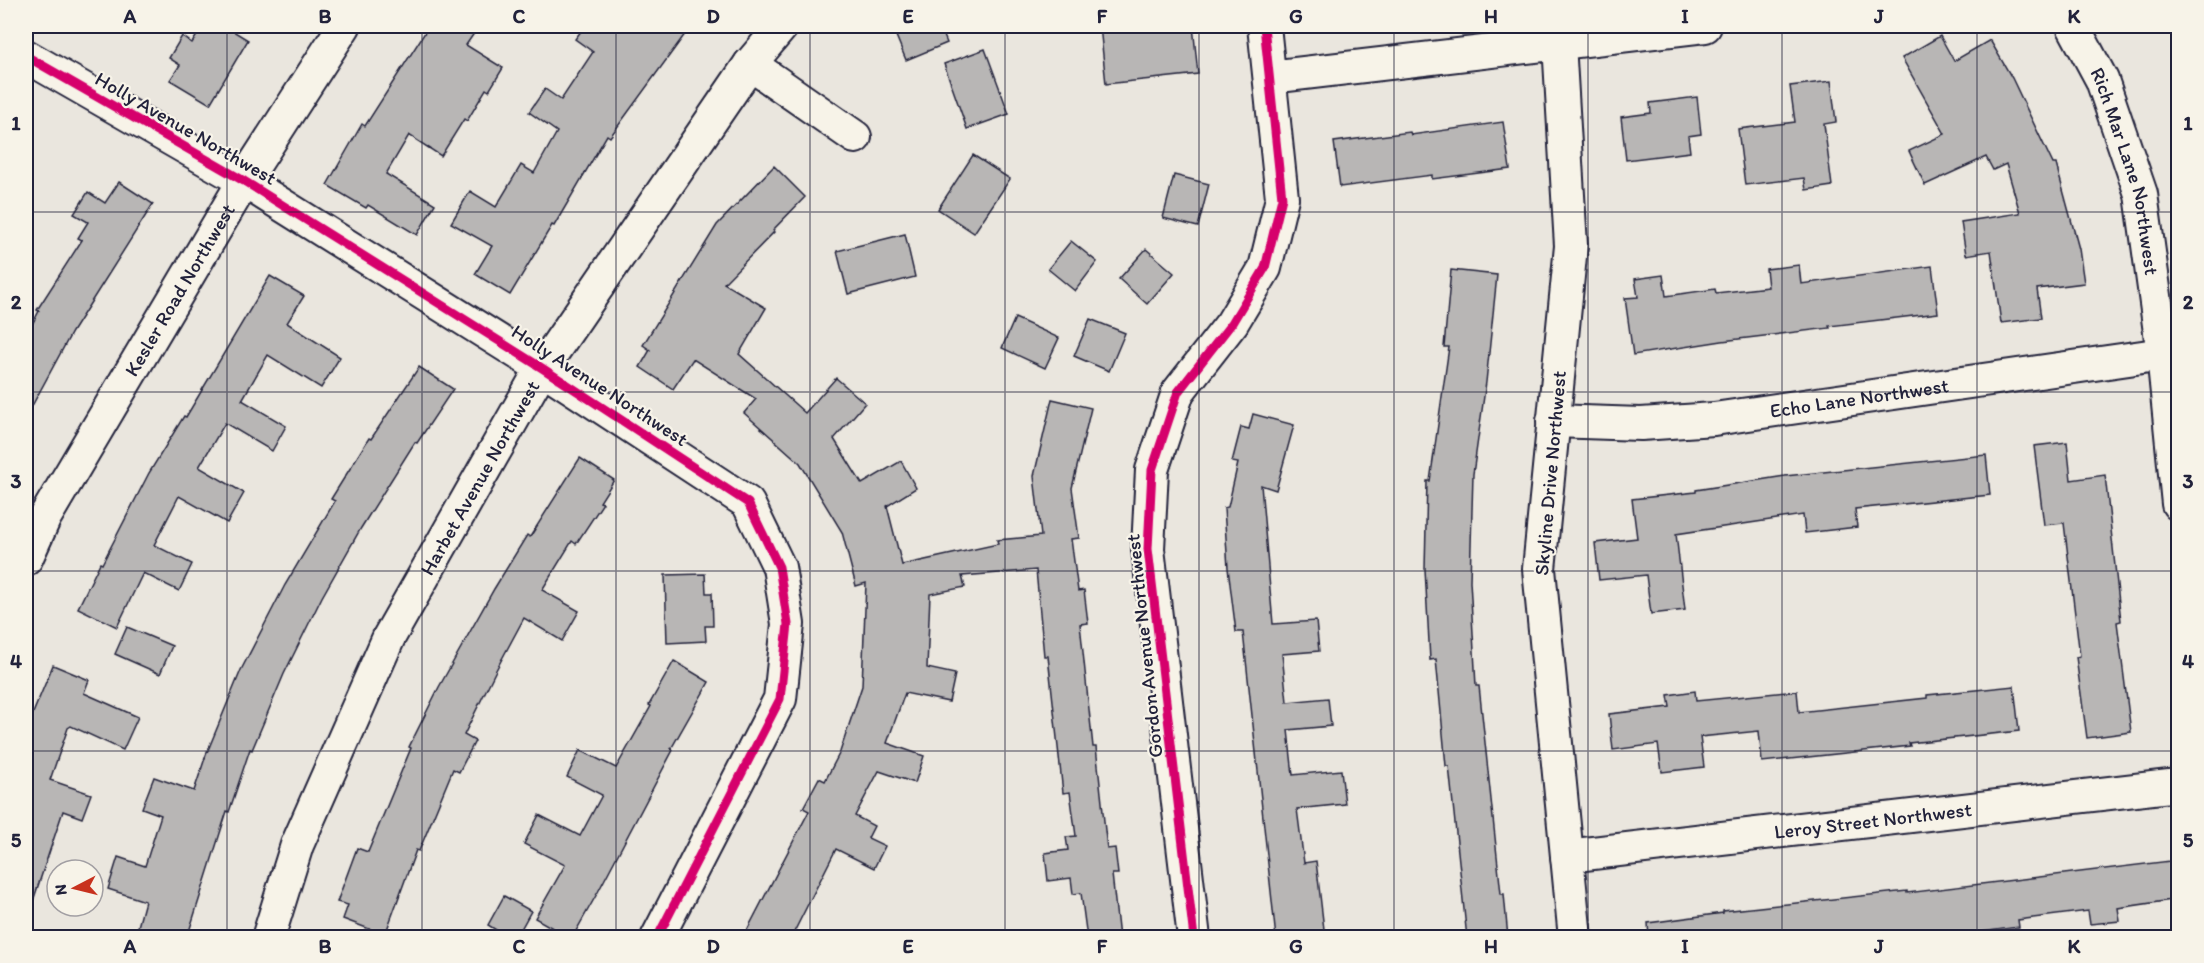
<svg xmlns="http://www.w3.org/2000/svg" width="2204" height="963" font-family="Itim,sans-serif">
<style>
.building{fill:#b8b6b5;stroke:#22223b;stroke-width:1.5}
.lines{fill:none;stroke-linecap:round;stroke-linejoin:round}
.street-casing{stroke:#22223b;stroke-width:36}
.street{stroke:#f7f3e8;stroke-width:32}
.cycleway-casing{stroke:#f7f3e8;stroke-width:13}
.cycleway{stroke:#d6006c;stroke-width:9}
.grid{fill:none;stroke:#22223b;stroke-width:1.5;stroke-opacity:0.55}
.labels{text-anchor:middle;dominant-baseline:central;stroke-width:4.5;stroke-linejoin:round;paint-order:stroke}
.street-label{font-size:20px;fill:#22223b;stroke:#f7f3e8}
.neatline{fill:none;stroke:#22223b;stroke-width:2}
.grid-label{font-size:20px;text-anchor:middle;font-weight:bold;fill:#22223b}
</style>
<rect width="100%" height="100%" fill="#eae6de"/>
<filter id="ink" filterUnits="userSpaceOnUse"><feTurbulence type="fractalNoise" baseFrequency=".0167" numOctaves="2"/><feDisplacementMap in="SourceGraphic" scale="12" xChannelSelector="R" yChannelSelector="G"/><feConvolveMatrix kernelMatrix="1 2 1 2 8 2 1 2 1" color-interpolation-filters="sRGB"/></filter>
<g filter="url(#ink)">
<g class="building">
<polygon points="203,26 225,26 248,40 210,104 170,80 180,65 169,58 182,36 192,43"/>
<polygon points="429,26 479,26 466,45 503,68 489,91 486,89 467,121 464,119 441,156 409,135 386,174 435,204 417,235 368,205 366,208 327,185 362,124 365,126"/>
<polygon points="585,26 691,26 610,137 607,135 554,226 552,225 510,295 475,274 492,246 451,223 470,191 496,207 521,165 534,173 557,132 529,112 545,89 561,100 593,52 575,39"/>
<polygon points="892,26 940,26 947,43 906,60"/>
<polygon points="1100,26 1193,26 1198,74 1106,84"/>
<polygon points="1940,36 1954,61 1990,40 2012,78 2053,164 2056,164 2079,249 2084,283 2037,289 2041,318 2001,323 1991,251 1966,255 1961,222 2020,213 2006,164 1993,170 1986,157 1925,185 1909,151 1945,134 1902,58"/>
<polygon points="985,49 1009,114 967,129 944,64"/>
<polygon points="1831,81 1836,122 1824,124 1832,186 1806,190 1804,178 1745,185 1738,129 1795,122 1790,86"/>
<polygon points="1697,97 1701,134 1688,136 1690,152 1626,160 1621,117 1651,113 1650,103"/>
<polygon points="1503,122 1510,169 1432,179 1432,175 1340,187 1334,142 1410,132 1411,135"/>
<polygon points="973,155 1010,179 974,233 938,209"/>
<polygon points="774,166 805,197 773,230 774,232 724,283 766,308 739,354 805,413 836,378 865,403 834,439 862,484 901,461 916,488 887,506 902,565 998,544 997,540 1041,536 1034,476 1052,399 1091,408 1072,488 1079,538 1071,539 1078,591 1084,590 1088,623 1080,624 1093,747 1096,747 1107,849 1115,848 1118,874 1112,874 1119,938 1087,938 1081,893 1073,894 1071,878 1048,881 1045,853 1068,850 1066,837 1076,836 1070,792 1063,793 1048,656 1044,656 1036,570 962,576 965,587 930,594 927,668 955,674 949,702 905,693 887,743 924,756 915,783 879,771 855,816 874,826 868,838 885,846 874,868 836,849 791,938 743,938 809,811 803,808 819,778 825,781 840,752 862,686 866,583 856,586 842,532 800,463 744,413 756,399 693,359 673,389 640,367 650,350 643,345 717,225"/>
<polygon points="1174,175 1209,184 1198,227 1163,218"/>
<polygon points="119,182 153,204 72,332 26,417 26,336 39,311 37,310 82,240 78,238 88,222 74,214 88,192 105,203"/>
<polygon points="905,234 915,277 848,294 837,251"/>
<polygon points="1071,241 1097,262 1075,291 1048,269"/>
<polygon points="1146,249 1174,273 1147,304 1119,279"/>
<polygon points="1799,265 1801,284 1932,266 1938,313 1829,326 1830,328 1722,341 1633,355 1625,298 1638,297 1635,279 1663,275 1666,296 1715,289 1716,293 1768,287 1766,269"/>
<polygon points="1451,270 1497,275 1486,382 1473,474 1470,581 1476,686 1479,686 1501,894 1504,894 1508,938 1467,938 1449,766 1446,766 1436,659 1430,660 1425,569 1427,481 1430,481 1449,347 1444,347"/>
<polygon points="270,276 304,296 287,323 340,357 321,388 268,355 242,400 286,426 272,451 225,423 199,467 244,493 227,523 179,496 154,545 192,564 179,591 143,573 117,627 78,608 100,563 102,564 149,473 184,416 186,417"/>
<polygon points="1015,318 1059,338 1045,368 1002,348"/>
<polygon points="1090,319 1125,333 1109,371 1074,356"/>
<polygon points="419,367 453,389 417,443 415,442 361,528 322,597 284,674 252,750 250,749 229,812 227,811 187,938 135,938 145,901 108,889 118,857 145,866 161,815 142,808 154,777 194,791 206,755 241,670 285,585 335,501 331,499 369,438 371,439"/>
<polygon points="1253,414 1294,425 1276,490 1261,485 1273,624 1316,621 1319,651 1282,654 1287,702 1328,698 1331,726 1288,730 1293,775 1341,770 1345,804 1297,809 1304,863 1316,861 1325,938 1276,938 1243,632 1236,632 1228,568 1224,508 1228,507 1238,463 1232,462 1241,427 1249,429"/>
<polygon points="2067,442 2071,480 2105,475 2121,621 2117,622 2131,732 2087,738 2076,657 2080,656 2064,523 2044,525 2034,446"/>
<polygon points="1986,455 1990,495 1855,509 1857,527 1805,533 1803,515 1676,534 1685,610 1651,614 1646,575 1599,580 1595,543 1637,538 1632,499 1696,492 1696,490 1785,476"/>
<polygon points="580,458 614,480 600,502 603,503 576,544 572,541 542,590 579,611 562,641 524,618 496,670 464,735 475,741 459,772 453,769 419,851 416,850 385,935 343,919 348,905 337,902 357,848 368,852 411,748 409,747 439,687 494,589 527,535 530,537"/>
<polygon points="705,574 706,593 712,593 713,626 705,626 706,641 667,643 665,575"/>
<polygon points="127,627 172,646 160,674 115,654"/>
<polygon points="674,661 709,682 671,749 673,750 598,892 572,938 570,938 535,918 565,865 524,844 539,815 580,836 602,795 567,777 580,750 616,768 651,706 649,705"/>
<polygon points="53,665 89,680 84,693 138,717 123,750 71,726 68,728 50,780 91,794 82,818 63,811 30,910 26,909 26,730"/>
<polygon points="2014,686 2019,731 1909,743 1910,746 1762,762 1759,731 1700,737 1704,767 1662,772 1658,744 1613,750 1609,714 1670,707 1668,695 1695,691 1696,701 1797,691 1799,712 1927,698 1927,695"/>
<polygon points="2178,860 2178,899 2118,908 2120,921 2090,924 2088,911 2018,920 2019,927 1935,938 1933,931 1877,938 1649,938 1648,923 1723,913 1723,911 1907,891 1907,893"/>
<polygon points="504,896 531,911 516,938 509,938 488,925"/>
</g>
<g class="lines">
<defs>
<g id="street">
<path id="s1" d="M2073 26 2102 80 2141 194 2163 354 2178 504"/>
<polyline points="1559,43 1571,246 1539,569 1575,938"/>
<polyline points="26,56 244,181 542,368 748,503 779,567 788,624 780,699 657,938"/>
<polyline points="750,64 855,137"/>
<polyline points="1270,77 1705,26"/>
<path id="s2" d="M1553 421 1641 424 1714 419 2163 354"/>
<path id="s3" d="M26 559 45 517 244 181 344 26"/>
<path id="s4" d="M1567 856 2178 785"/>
<path id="s5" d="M268 938 297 845 389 637 542 368 750 64 782 26"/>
<polyline points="1194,938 1148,549 1152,470 1178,392 1232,323 1265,268 1282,198 1264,26"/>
</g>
</defs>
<use href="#street" class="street-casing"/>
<use href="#street" class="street"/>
<defs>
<g id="cycleway">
<polyline points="26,56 244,181 542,368 748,503 779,567 788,624 780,699 657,938"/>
<polyline points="1194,938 1148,549 1152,470 1178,392 1232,323 1265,268 1282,198 1264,26"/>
</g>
</defs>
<use href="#cycleway" class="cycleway-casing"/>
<use href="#cycleway" class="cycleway"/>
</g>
</g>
<path class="grid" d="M227 26V938M422 26V938M616 26V938M810 26V938M1005 26V938M1199 26V938M1394 26V938M1588 26V938M1782 26V938M1977 26V938M26 212H2178M26 392H2178M26 571H2178M26 751H2178"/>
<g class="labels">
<g class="street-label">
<text transform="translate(186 128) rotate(30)">Holly Avenue Northwest</text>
<text stroke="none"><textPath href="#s1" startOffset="156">Rich Mar Lane Northwest</textPath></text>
<text stroke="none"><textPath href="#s3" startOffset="310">Kesler Road Northwest</textPath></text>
<text transform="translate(600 385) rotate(33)">Holly Avenue Northwest</text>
<text stroke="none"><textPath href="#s2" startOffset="308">Echo Lane Northwest</textPath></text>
<text transform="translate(1550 473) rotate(-85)">Skyline Drive Northwest</text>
<text stroke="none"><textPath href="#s5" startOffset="508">Harbet Avenue Northwest</textPath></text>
<text transform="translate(1144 646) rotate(-96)">Gordon Avenue Northwest</text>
<text stroke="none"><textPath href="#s4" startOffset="308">Leroy Street Northwest</textPath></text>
</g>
</g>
<rect width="2204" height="963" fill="none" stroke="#f7f3e8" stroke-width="66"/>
<g transform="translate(75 888) rotate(263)"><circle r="28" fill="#f7f3e8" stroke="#a29fa3" stroke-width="1.5"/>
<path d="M0-4.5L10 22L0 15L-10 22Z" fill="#c8321e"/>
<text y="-9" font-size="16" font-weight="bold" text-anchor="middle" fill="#22223b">N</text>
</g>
<rect x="33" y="33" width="2138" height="897" class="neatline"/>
<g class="grid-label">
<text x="130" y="23">A</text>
<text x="325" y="23">B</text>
<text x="519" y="23">C</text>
<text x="713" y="23">D</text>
<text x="908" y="23">E</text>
<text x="1102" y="23">F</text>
<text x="1296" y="23">G</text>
<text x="1491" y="23">H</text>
<text x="1685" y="23">I</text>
<text x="1879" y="23">J</text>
<text x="2074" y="23">K</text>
<text x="16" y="130">1</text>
<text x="2188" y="130">1</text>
<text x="16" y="309">2</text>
<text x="2188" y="309">2</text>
<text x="16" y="488">3</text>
<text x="2188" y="488">3</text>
<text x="16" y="668">4</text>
<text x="2188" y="668">4</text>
<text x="16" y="847">5</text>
<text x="2188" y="847">5</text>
<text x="130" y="953">A</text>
<text x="325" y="953">B</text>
<text x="519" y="953">C</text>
<text x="713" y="953">D</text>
<text x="908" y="953">E</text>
<text x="1102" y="953">F</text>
<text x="1296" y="953">G</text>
<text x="1491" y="953">H</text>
<text x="1685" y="953">I</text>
<text x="1879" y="953">J</text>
<text x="2074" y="953">K</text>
</g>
</svg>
